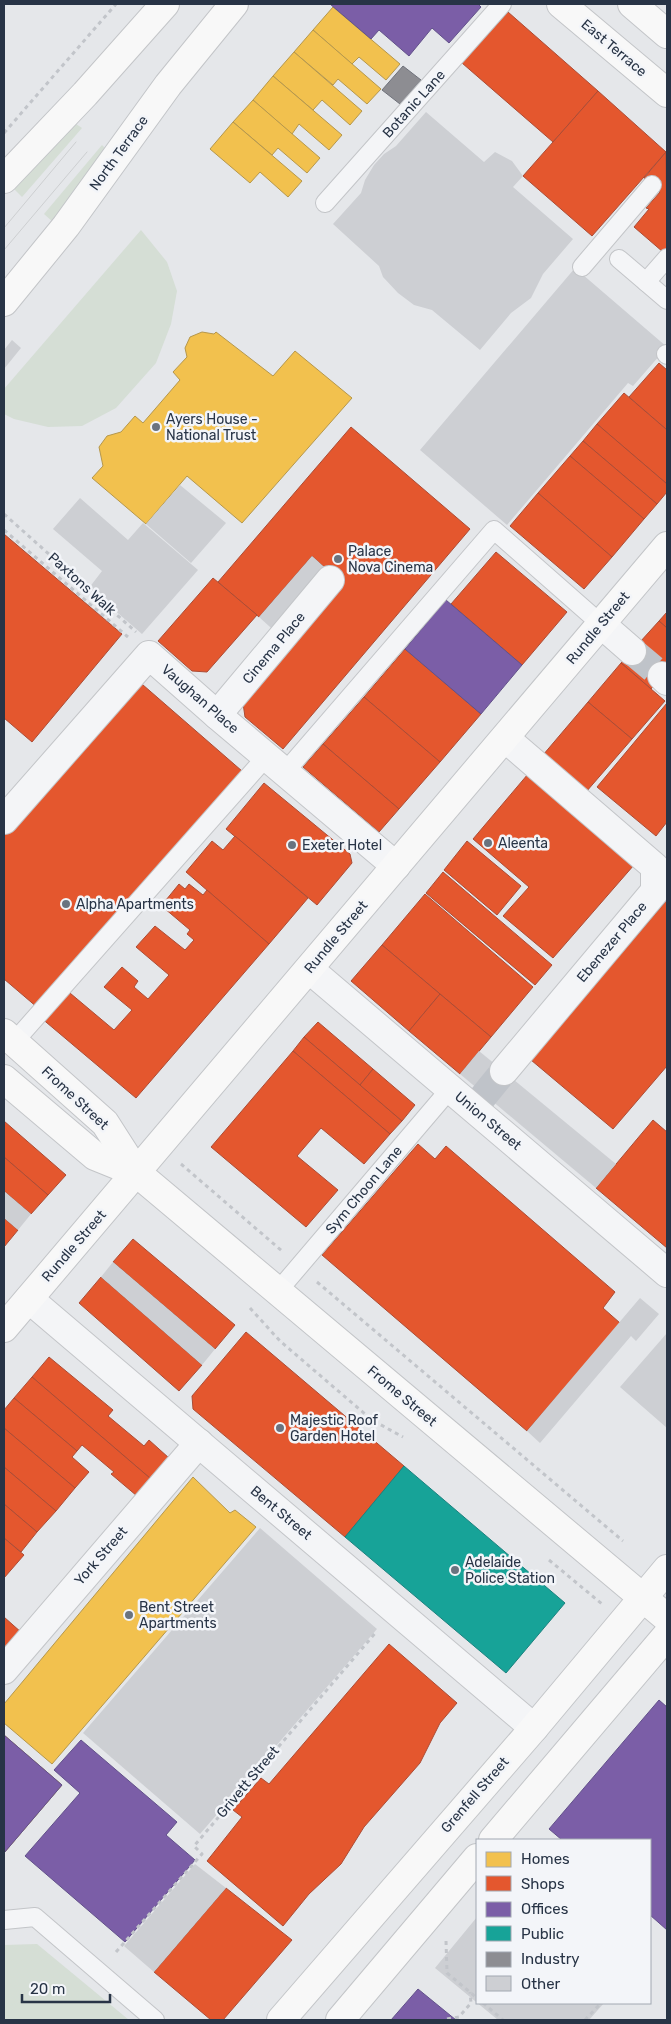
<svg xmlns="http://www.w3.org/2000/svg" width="671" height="2024" font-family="Rubik,sans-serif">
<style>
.green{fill:#d5ded5}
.homes{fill:#f2c14e;stroke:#b5974c}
.shops{fill:#e4572e;stroke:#ac4c35}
.offices{fill:#7b5ea7;stroke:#62518a}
.public{fill:#17a398;stroke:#1c827f}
.industry{fill:#8d8d92;stroke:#6f727b}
.building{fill:#cdcfd3}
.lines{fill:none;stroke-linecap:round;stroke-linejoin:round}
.street-tunnel{stroke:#bfc3c9;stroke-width:28;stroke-dasharray:28 14;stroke-linecap:butt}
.lane-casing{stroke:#c3c5c8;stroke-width:20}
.street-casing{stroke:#c3c5c8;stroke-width:30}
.secondary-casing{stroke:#c3c5c8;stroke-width:30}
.path{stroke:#c2c5ca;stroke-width:3;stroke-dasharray:4 4;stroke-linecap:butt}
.lane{stroke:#f4f5f7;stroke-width:18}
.street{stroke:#f4f5f7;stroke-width:28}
.secondary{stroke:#f8f8f8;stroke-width:28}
.tram{stroke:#cdcfd1;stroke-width:1}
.poi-dot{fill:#6a737f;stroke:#f3f5f9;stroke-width:2}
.labels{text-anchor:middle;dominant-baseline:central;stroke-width:5;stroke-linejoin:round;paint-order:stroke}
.street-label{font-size:14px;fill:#283446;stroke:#f3f5f9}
.poi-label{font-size:14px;fill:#283446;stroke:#f3f5f9;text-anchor:start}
</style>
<rect width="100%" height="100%" fill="#e5e7ea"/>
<g class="green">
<polygon points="76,124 82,128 22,197 14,189 45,153"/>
<polygon points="102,145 105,148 73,196 53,222 44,214"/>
<polygon points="141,230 167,262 177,291 171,324 156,363 116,408 82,426 48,427 14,419 4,414 4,389"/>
<polygon points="37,1944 129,2020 4,2020 4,1945"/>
</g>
<g class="homes">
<polygon points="333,7 400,64 386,80 359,57 352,64 313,30"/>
<polygon points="313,30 381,89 367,104 338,79 333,85 294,52"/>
<polygon points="294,52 362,111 350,125 322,100 313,110 273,76"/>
<polygon points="273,76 342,135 329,150 299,124 292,134 253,100"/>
<polygon points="253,100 320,158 307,173 278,148 272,155 233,122"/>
<polygon points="233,122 302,181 288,197 260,172 250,183 210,149"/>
<polygon points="202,332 214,334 216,332 273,376 295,351 352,398 242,523 187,476 146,524 92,478 103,466 99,447 107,436 121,432 135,416 143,423 180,380 173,372 187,357 185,348 190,337"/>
<polygon points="193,1477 230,1513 235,1510 256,1527 52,1764 4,1723 4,1704"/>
<polygon points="4,1735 62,1785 4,1853"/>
</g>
<g class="shops">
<polygon points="508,12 598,91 553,142 462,63"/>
<polygon points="598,91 666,152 592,236 523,176"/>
<polygon points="666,152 667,248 663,252 634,227 649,209 646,208 660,192 644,178"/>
<polygon points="659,363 667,370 667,430 629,397"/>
<polygon points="624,393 667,430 667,484 597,424"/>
<polygon points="597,424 667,484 667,492 657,504 583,441"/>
<polygon points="351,427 470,529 283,749 245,717 243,703 342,583 312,556 259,617 218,582"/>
<polygon points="583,441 657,504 644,519 570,456"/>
<polygon points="570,456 644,519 612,557 538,493"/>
<polygon points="538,493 612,557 584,589 510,526"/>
<polygon points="4,534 122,634 32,742 4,718"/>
<polygon points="496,552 567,612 522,665 451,604"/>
<polygon points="213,578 257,615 207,672 192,671 158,641"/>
<polygon points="667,612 667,628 659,621"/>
<polygon points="659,621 667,628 667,670 651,689 621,663"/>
<polygon points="405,649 481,714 440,762 364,697"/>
<polygon points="621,663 665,701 632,739 588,702"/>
<polygon points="135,678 242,771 38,1008 4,979 4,830"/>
<polygon points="364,697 440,762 399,809 323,744"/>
<polygon points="588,702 632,739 586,792 543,755"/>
<polygon points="667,703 667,822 656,836 597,787"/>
<polygon points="323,744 399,809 379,832 303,767"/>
<polygon points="528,774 634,865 553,958 503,916 529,887 473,839"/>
<polygon points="264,783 350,854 352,863 317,905 226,829"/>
<polygon points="235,836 308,898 269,944 186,872 212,841 223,850"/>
<polygon points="467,841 521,886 497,915 444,870"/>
<polygon points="443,872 552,965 535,985 426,893"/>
<polygon points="179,884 185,889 189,884 203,895 207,890 269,944 136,1098 40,1017 64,988 114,1030 132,1010 104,987 122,967 138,981 134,987 148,999 169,975 136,947 155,926 185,950 194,940 187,934 190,930 164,908 169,903 166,900"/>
<polygon points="425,894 533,987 491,1037 382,945"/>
<polygon points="667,900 667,1066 613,1129 531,1060"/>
<polygon points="382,945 440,994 409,1031 351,981"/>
<polygon points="440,994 491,1037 460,1074 409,1031"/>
<polygon points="318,1022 373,1069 360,1085 304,1037"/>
<polygon points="304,1037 402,1121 390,1134 293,1051"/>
<polygon points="293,1051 390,1134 364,1164 321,1128 297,1156 338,1190 306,1227 211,1147"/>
<polygon points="373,1069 415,1105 402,1121 360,1085"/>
<polygon points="653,1120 667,1132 667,1248 596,1188"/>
<polygon points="4,1121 66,1175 48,1195 4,1157"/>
<polygon points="418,1144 435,1159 446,1146 615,1292 603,1308 620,1323 527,1431 322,1255"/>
<polygon points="4,1157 48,1195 31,1214 4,1191"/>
<polygon points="4,1218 18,1230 4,1247"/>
<polygon points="133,1239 235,1325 215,1349 113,1262"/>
<polygon points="101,1277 202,1365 179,1391 79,1303"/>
<polygon points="246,1332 404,1466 345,1537 193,1409 192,1396"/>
<polygon points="49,1357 113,1410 108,1416 144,1446 149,1440 169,1458 151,1479 32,1377"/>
<polygon points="32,1377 151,1479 137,1496 111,1474 114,1472 82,1445 77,1451 14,1398"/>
<polygon points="14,1398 77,1451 72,1457 89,1472 75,1488 4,1428 4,1410"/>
<polygon points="4,1428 75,1488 56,1511 4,1467"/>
<polygon points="4,1467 56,1511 37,1532 4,1504"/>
<polygon points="4,1504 37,1532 21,1552 4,1538"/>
<polygon points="4,1538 24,1555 4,1578"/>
<polygon points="4,1617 22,1633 4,1654"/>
<polygon points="389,1644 457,1703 440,1723 420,1763 364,1827 341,1864 309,1894 283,1926 207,1861 242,1817 233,1810 261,1778 269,1784"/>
<polygon points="226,1888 292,1940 223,2020 211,2020 154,1972"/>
</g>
<g class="offices">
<polygon points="330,4 480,4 479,5 481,7 449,43 432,28 409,56 379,30 371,39"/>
<polygon points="446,600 522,665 481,714 405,649"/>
<polygon points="659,1700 667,1707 667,1930 650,1915 650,1840 562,1840 549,1829"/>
<polygon points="4,1735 62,1785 4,1853"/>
<polygon points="81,1740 177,1822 166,1835 195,1860 125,1942 25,1856 80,1793 54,1770"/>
<polygon points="418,1989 456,2020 391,2020"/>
</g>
<polygon class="public" points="404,1466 565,1603 506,1673 345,1537"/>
<polygon class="industry" points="403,66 421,80 400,104 382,90"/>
<g class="building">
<polygon points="426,112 484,162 495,152 512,161 523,176 513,187 573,239 543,274 531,298 511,313 480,350 432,310 414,305 398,293 383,277 379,266 333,224 361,193 365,180 374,165 384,154 396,146"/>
<polygon points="575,268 667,347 633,386 628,383 507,525 420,450"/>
<polygon points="12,340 21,348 4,369 4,350"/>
<polygon points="180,485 226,523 191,563 146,524"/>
<polygon points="80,498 128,540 143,523 198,570 142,634 89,588 102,571 53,529"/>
<polygon points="312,556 342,583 290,645 259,617"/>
<polygon points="479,1051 616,1164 596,1188 460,1074"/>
<polygon points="4,1191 31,1214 18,1230 4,1218"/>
<polygon points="113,1262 215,1349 202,1365 101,1277"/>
<polygon points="640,1298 659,1314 636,1341 631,1336 540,1443 527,1431"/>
<polygon points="667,1333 667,1428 620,1387"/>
<polygon points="260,1528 377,1629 200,1834 83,1733"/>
<polygon points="195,1864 226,1888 154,1972 124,1946"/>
<polygon points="477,1917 477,2003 604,2003 589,2020 498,2020 435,1968"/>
</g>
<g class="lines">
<g class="street-tunnel">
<polyline points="632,651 662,676"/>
<polyline points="482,1098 504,1071"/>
</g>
<defs>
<g id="lane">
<polyline points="325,203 502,4"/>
<polyline points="619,259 667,300"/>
<polyline points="582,267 652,185"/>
<polyline points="646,282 667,258"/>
<polyline points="666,354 667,355"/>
<polyline points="285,772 494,530 601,624"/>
<polyline points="14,1042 266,757"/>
<polyline points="278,1291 450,1089"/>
<polyline points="4,1920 35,1917 155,2020"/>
</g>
<g id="street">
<polyline points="601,624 632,651"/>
<polyline points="662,676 667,681"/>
<polyline points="217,715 330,580"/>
<polyline points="4,820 149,655 217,715 396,866"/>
<polyline points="309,969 667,1273"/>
<polyline points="504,1071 655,891 655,867 505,738"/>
<polyline points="29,1299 534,1728"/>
<polyline points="4,1670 199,1443"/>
</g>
<g id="secondary">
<polyline points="561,4 667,93"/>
<polyline points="632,4 667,34"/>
<polyline points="4,179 85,94 165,4"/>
<polyline points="4,302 66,226 168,85 234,4"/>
<polyline points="4,1033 105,1123 137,1173 667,1618"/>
<polyline points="4,1079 95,1156 137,1173"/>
<polyline points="4,1328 667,546"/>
<polyline points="493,1840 667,1635"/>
<polyline points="281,2020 534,1728 667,1569"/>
<polyline points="340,2020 477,1858"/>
</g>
</defs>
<use href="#lane" class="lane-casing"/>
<use href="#street" class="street-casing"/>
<use href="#secondary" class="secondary-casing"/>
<g class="path">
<polyline points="4,133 116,4"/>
<polyline points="4,514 136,632"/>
<polyline points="4,530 128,637"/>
<polyline points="181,1164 282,1251"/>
<polyline points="317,1282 623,1541"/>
<polyline points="250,1308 280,1341 372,1420 403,1437"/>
<polyline points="549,1560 602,1604"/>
<polyline points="446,1941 447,1973 477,1998"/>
<polyline points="116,1952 202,1854 194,1846 377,1631"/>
<polyline points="483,2003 503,2020"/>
<polyline points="447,2019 459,2017 471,2003 470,1992"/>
<polyline points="585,2020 601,2003"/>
</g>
<use href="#lane" class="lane"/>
<use href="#street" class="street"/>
<use href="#secondary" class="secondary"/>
<g class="tram">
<polyline points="4,228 76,142"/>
<polyline points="4,250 87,152"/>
</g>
</g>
<g class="poi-dot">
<circle cx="156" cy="427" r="5"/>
<circle cx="338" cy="559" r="5"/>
<circle cx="488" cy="843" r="5"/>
<circle cx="292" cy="845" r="5"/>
<circle cx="66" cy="904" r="5"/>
<circle cx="280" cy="1428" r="5"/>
<circle cx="455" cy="1570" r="5"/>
<circle cx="129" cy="1615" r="5"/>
</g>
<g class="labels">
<g class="street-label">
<text transform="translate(614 48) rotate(40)">East Terrace</text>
<text transform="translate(414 104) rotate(-48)">Botanic Lane</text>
<text transform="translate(119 153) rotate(-54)">North Terrace</text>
<text transform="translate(82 584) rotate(42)">Paxtons Walk</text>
<text transform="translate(598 628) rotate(-50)">Rundle Street</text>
<text transform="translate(274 648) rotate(-50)">Cinema Place</text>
<text transform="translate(200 699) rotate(41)">Vaughan Place</text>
<text transform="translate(336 937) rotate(-50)">Rundle Street</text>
<text transform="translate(612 942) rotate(-50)">Ebenezer Place</text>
<text transform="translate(75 1098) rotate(43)">Frome Street</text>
<text transform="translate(488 1121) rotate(40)">Union Street</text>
<text transform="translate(364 1190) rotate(-50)">Sym Choon Lane</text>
<text transform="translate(74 1246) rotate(-49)">Rundle Street</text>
<text transform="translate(402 1396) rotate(40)">Frome Street</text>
<text transform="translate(281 1513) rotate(40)">Bent Street</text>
<text transform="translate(101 1556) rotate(-49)">York Street</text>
<text transform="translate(248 1782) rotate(-50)">Grivett Street</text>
<text transform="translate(475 1795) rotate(-49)">Grenfell Street</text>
</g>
<g class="poi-label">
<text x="166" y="419">Ayers House -<tspan x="166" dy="16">National Trust</tspan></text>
<text x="348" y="551">Palace<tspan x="348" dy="16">Nova Cinema</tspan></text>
<text x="498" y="843">Aleenta</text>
<text x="302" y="845">Exeter Hotel</text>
<text x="76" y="904">Alpha Apartments</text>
<text x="290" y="1420">Majestic Roof<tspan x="290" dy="16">Garden Hotel</tspan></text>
<text x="465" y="1562">Adelaide<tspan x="465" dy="16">Police Station</tspan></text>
<text x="139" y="1607">Bent Street<tspan x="139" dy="16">Apartments</tspan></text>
</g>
</g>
<rect width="671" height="2024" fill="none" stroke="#283446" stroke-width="10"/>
<rect x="476" y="1839" width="175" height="165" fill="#f3f5f9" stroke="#a2a8b1"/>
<rect x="486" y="1852" width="25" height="15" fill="#f2c14e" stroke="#a2a8b1"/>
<text x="521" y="1864" font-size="15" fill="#283446">Homes</text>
<rect x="486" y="1876" width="25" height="15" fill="#e4572e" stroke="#a2a8b1"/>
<text x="521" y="1889" font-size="15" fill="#283446">Shops</text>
<rect x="486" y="1902" width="25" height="15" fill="#7b5ea7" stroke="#a2a8b1"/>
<text x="521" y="1914" font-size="15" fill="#283446">Offices</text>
<rect x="486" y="1926" width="25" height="15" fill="#17a398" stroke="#a2a8b1"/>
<text x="521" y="1939" font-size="15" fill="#283446">Public</text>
<rect x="486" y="1952" width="25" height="15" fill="#8d8d92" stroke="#a2a8b1"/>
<text x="521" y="1964" font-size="15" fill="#283446">Industry</text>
<rect x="486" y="1976" width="25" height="15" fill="#cdcfd3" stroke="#a2a8b1"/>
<text x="521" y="1989" font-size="15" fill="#283446">Other</text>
<path d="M22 1994v8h88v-8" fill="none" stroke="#283446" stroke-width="2.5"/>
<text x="30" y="1994" font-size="15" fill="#283446" stroke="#f3f5f9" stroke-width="4" paint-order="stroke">20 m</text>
</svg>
